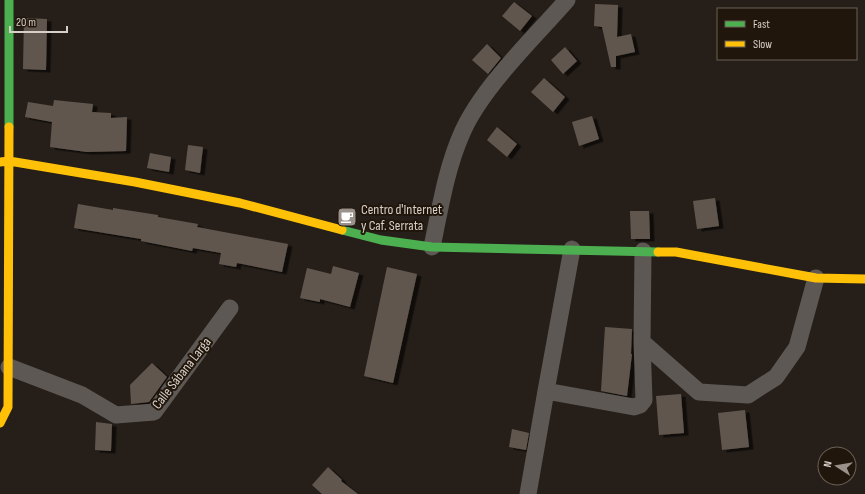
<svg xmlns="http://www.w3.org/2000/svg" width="865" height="494" viewBox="0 0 865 494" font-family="'Sofia Sans Condensed',sans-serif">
	<defs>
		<filter id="shadow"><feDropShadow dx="4.5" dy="2.5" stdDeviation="0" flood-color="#0009"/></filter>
	</defs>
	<rect width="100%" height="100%" fill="#261f19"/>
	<path fill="#61574e" filter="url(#shadow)" d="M514,2L532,16L520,31L502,16Z
		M595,4L618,5L617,37L631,34L635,52L616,56V67H611L602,27L594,26Z
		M24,18L47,19L46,70L23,69Z
		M487,44L501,58L488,74L472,60Z
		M565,47L577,61L563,74L551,60Z
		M544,78L565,97L553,112L531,92Z
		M54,100L93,104L92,112L111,113V118L127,117L126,151L87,152L50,147L52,122L25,117L28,102L53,106Z
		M592,116L599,139L579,146L572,122Z
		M497,127L517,144L507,157L487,140Z
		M188,145L203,147L200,173L185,170Z
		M150,153L171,157L169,172L147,168Z
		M715,198L719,226L697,229L693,201Z
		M78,204L113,210V208L158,215V217L198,224L197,227L288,244L282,272L237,263L236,267L219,264L221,253L193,248L192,251L141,241V239L74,228Z
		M630,211H649L650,239H631Z
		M333,266L359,273L350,307L320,299V302L300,298L307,268L331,274Z
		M387,267L417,274L393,383L364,376Z
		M605,327L632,329L631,354H632L627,396L601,391Z
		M152,363L167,377L149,402L131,404L130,385Z
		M681,394L684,433L659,435L656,396Z
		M745,410L749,447L722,450L718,413Z
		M96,422L112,424L111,451L95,450Z
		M512,429L529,433L526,450L509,447Z
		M328,467L342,480L341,481L358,494H322L312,485Z"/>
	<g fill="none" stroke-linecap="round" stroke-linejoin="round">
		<path stroke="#5d5854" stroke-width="17" d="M432,247C440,209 446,169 462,133C482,87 534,38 567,0
			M642,342L699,392L748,395L776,377L797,347L816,278
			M9,367L82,395L116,415L154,412L230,308
			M546,391L572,249
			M528,494L546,391L634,407L640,405L644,400L642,342L643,251"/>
		<path stroke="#4caf50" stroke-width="9" d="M9,0V127
			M342,230L381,240L432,247L658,252"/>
		<path stroke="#ffc107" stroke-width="9" d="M0,162L9,161L135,182L240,203L342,230
			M658,252H676L816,278L865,279
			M0,423L8,407L9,127"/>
	</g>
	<defs>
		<g id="cafe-square" transform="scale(1)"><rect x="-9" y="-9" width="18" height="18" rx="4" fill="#9a918b" stroke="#21160b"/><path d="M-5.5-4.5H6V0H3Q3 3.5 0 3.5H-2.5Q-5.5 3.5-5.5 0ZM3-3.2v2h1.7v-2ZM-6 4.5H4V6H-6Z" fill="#fff"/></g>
	</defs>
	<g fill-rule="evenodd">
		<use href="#cafe-square" x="347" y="217"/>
	</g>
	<g text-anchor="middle" stroke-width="4" stroke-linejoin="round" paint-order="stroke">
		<g font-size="14" fill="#d8cfc8" stroke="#21160b" text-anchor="start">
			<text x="361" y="214">Centro d'Internet<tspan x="361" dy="16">y Caf. Serrata</tspan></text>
		</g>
		<g font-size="14" fill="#d8cfc8" stroke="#21160b">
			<text transform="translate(181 373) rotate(-52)" y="5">Calle Sábana Larga</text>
		</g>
	</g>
	<rect x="717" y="8" width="140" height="52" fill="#21160b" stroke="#6a6057"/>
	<rect x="725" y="21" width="20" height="6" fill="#4caf50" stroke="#6a6057"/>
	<text x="753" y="28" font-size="12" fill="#d8cfc8">Fast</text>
	<rect x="725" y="41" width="20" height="6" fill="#ffc107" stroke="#6a6057"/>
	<text x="753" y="48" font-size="12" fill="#d8cfc8">Slow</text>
	<g transform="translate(837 466) rotate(282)"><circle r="19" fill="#21160b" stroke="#6a6057"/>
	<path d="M0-3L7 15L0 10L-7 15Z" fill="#9a918b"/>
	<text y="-6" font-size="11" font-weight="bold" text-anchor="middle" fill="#d8cfc8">N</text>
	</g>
	<path d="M10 26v6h57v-6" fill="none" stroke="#d8cfc8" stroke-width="2"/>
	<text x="16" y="26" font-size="12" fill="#d8cfc8" stroke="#21160b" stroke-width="3" paint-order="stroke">20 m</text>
</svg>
